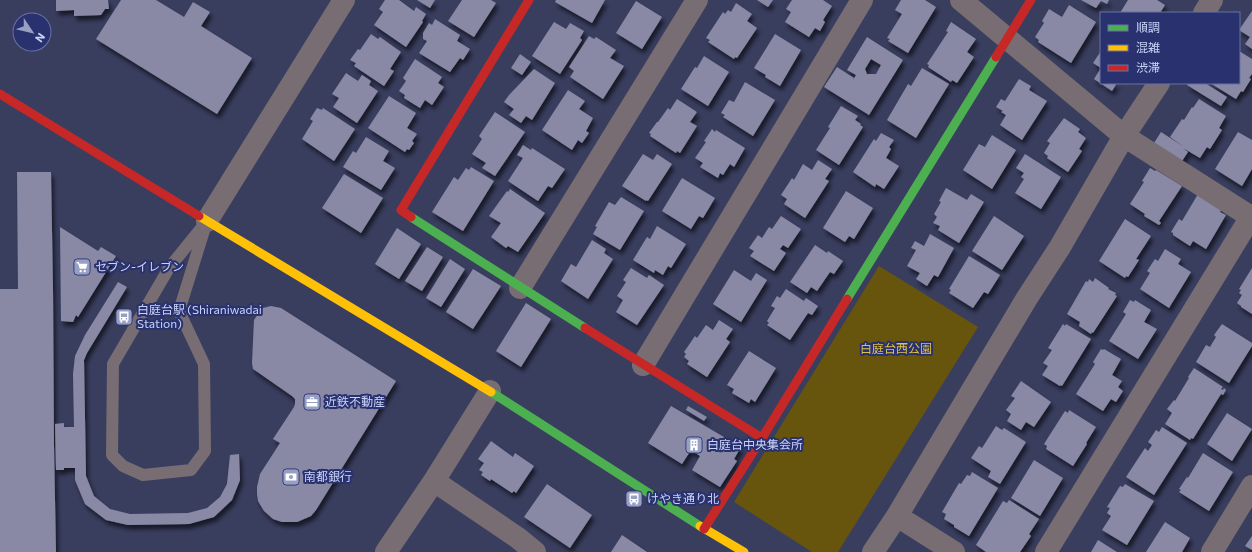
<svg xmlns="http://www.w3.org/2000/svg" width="1252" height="552" viewBox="0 0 1252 552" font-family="Commissioner,'Noto Sans JP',sans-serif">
	<defs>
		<filter id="shadow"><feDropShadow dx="2.5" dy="4.5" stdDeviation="2" flood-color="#0009"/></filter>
	</defs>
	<rect width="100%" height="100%" fill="#393e5f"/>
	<path fill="#67550d" d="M879,266L978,327L838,552H812L734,502Z"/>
	<path fill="#8989a6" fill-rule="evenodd" filter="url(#shadow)" d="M56,0H108L109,9H105L101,15L74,16V10L56,11Z
		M121,0H156L184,17L193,2L210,12L201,26L252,58L217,114L96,39Z
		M385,0H399L414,11L416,7L426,14L422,21L423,22L406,47L374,25L383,12L379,9Z
		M417,0H435L430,8Z
		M462,0H491L496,3L474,37L448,21Z
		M556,0H605L592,23L555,2Z
		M757,0H773L768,7Z
		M792,0H823L832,6L823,20L825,22L820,31L815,28L809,37L785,22L791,12L786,9Z
		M901,0H925L936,7L908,53L888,41L890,39L887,38L902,14L895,10Z
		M1081,0H1109L1107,4L1101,1L1096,8Z
		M1128,0H1157L1165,5L1160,13H1120Z
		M636,1L662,17L642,49L616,33Z
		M736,3L752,14L747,21L757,28L737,58L735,57L734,59L708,42L710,40L706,38L723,12L725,14L728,10L731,12Z
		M1069,5L1096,22L1071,63L1038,42L1039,40L1035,37L1044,23L1042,21L1049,9L1062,17Z
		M1252,11V49L1245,44L1250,37L1239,30Z
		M435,19L460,35L457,41L470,49L463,60L460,58L450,72L419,53L427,41L423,39V33L429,23L432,25Z
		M554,22L566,29L570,23L584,31L580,38L582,40L560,74L532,56Z
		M951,22L976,39L967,52L974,57L957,83L952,80L951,82L928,67L929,65L927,64L948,32L946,31Z
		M371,34L378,39L380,37L401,52L390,69L394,71L384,86L354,66L356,63L350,60L358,49L360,50Z
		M775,34L801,50L780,86L765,77L766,75L754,68Z
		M589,36L594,39L596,37L616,50L610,58L624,66L603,99L570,77L574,71L569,67Z
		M867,37L903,60L869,115L824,87L837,67L854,78L852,82L856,75L847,70ZM871,59L881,65L876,74H867L865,69Z
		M1101,51V83H1117L1112,91L1094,79L1101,68L1093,63Z
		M1239,51L1252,59V74L1249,78L1251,79L1243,92L1241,91L1236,99L1210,83H1239Z
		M520,54L531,62L522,75L511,68Z
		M704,56L729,72L708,106L681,89L695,67L697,68Z
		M415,59L442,77L438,83L444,87L432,105L425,100L420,108L404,98L405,95L399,91L406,81L403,78Z
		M922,68L949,84L916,138L887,120L908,84L911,86Z
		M534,69L555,83L532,120L526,116L521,123L509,115L514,109L504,102L509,95Z
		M346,73L358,81L362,75L371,81L369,85L378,91L357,123L333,107L339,98L332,94Z
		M1019,79L1031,86L1029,90L1047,101L1022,140L1000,125L1006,115L1001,112L1003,111L996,107L1001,99L1005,101Z
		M745,82L775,100L753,136L723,117L725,115L721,113L729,100L734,102Z
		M1188,83H1205L1227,97L1221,106L1187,85Z
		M568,90L585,101L579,109L593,118L586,131L589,133L582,143L578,140L572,150L542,130Z
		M389,96L416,113L407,128L417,134L412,141L414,143L409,150L407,149L405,152L368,128Z
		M677,99L697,112L690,122L697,126L680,153L677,151L676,153L650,136L651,134L649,133L657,122H658L668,108L670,110Z
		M1199,99L1226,116L1219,128L1222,130L1210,149L1207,147L1200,158L1183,148L1188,152L1182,161L1154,143L1161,132L1184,147L1170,137L1182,119L1184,120L1192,107L1193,108Z
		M841,106L858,116L855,120L861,124L860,125L863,127L839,165L816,150L830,128L828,127Z
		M317,108L322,110L323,108L355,129L334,161L302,139L313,121L310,119Z
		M495,112L525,132L495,176L482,168L486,163L472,154L482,139L479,136Z
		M1064,118L1080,129L1078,132L1086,138L1079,149L1082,151L1068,172L1047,158L1048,156L1044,153L1050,143L1047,141Z
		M712,129L715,132L716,130L745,148L734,167L730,164L723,175L720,173L718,178L700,167L703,163L695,158L706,142L704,141Z
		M1238,132L1252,140V169L1242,186L1215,169Z
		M881,133L894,140L889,147L891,149L886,158L899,166L884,189L876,184L875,187L853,172L874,139L876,141Z
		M992,135L1016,150L992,189L963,170L979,144L985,147Z
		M366,137L389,151L383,161L395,168L381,190L343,167L353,151L356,153Z
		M523,145L531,150L532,148L565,169L552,188L548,186L538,201L508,181L523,158L517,155Z
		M643,154L653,160L657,154L672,164L648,201L646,200V201L622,186Z
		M1025,154L1061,177L1041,209L1015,193L1024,179L1021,177L1024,173L1016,168Z
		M818,160L832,169L825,179L829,181L805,218L784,204L787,199L781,195L792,178L794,180L803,164L812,170Z
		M471,167L494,181L463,231L432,212L454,177L458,180L466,168L469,170Z
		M1150,168L1155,171L1156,170L1182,186L1159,221L1161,223L1159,225L1144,216L1145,214L1130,204L1144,182L1142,181Z
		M17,172H51L53,289L54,446L56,552H0V289H18Z
		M344,174L383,198L361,233L322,208Z
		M682,178L715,198L703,218L699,216L691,229L662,211Z
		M946,188L967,200L971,194L984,202L959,243L938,230L940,226L933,223L937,217L934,214L941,202L939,201Z
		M510,189L545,213L518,252L508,246L506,248L491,237L501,223L489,216L507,191L508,192Z
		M846,191L873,208L854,239L849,236L845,242L823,228Z
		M1198,194L1222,208L1220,212L1226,215L1206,249L1193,241L1190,246L1173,235V233L1171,232L1179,219L1182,221Z
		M621,197L644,211L620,250L593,234L597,227L595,226L609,202L615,205Z
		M781,216L801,229L788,248L783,245L780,249L786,253L774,271L750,256L754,251L749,248L758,235L762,238L769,227L772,229Z
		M994,216L1024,236L1002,270L972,251Z
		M1125,219L1151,236L1136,259L1139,260L1128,277L1126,276L1125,278L1099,261Z
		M657,226L686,244L671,268L668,266L663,275L655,270L654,273L633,260L647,237L650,239Z
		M60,227L98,251L101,247L116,256L78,317L76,315L73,322L61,321Z
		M397,228L421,244L399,279L375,264Z
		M930,234L954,248L938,277L934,275L927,286L916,279L920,273L907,266L916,250L911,248L915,241L924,246Z
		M592,240L606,249L604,253L613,259L588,299L561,281L571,264L576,267Z
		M815,245L827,253L828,251L843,261L834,274L830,272L817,291L811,287L807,293L790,282Z
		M427,247L443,257L422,291L405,281Z
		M1165,249L1181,259L1178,264L1191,272L1169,308L1140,289L1150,273L1147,271L1155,259L1158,261Z
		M969,256L1000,275L988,294L984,292L973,308L949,293L951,290L949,289Z
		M450,259L465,269L441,307L426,298Z
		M631,268L647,278L649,275L664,285L637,325L616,312L623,300L617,296L626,282L623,280Z
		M1252,268V314L1241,307V306L1237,303L1242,295L1239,293L1241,290L1239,289Z
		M473,269L501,286L473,329L446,312Z
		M734,270L751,281L756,273L767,280L741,322L713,304Z
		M1095,278L1109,288L1108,289L1116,293L1115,295L1117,296L1093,333L1092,332L1091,334L1079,326L1080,322L1067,314L1086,281L1088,282L1089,279L1093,282Z
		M118,282L127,287L87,353L84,360L86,476L94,496L110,509L130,514L188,513L207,508L220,497L227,484L230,455L239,454L240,480L232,500L214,517L189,524L128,525L106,520L85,504L75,480V468H64V470H56L55,424L64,423V427H74L73,374L75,356L85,335Z
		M786,289L804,301L806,298L818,306L812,315L808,313L790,340L767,325L769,323L767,321L775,308L771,306L777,296L780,298Z
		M1130,300L1134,302L1135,300L1151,310L1144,322L1157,329L1138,359L1109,341L1126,314L1123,312Z
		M526,303L551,319L521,367L496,351Z
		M271,306L281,308L396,381L316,510L311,516L297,522H282L273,519L264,511L258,501L257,494V487L260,474L280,443L273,439L294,407L295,404V399L292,396L256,371L253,369L252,363L254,320L256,317L263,308Z
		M719,320L733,329L726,339L730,342L707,377L687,364L689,361L684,357L686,354L684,352L695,336L697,338L706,325L713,330Z
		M1063,324L1065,326L1066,324L1091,339L1062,386L1061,385L1060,386L1042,375L1048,366L1043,363L1052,350L1048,348Z
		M1222,324L1252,343V346L1229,383L1196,362L1206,345L1210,347L1216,337L1214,335Z
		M1101,349L1103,350L1104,349L1121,359L1112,375L1122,381L1118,387L1123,391L1116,402L1111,399L1103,411L1076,394L1095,364L1093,362Z
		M749,351L776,368L755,402L751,399L749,403L732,393L734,389L727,385Z
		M1194,368L1223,387L1221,389L1223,390L1224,388L1226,390L1223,395L1221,394L1193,439L1191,438L1190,440L1165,424L1172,413L1167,409L1174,400L1175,401L1189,378L1188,377Z
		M1021,381L1051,402L1034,427L1026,422L1021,430L1007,421L1011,414L1006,410L1015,398L1011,396Z
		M671,406L741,447L734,459L737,461L720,487L692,470L700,456L691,450L682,464L648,443Z
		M688,406L707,417L704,421L686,410Z
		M1069,410L1096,427L1086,443L1087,444L1073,466L1046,449L1047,446L1044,444L1065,411L1068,413Z
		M1227,413L1252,429L1232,461L1207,444Z
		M996,426L1002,430L1004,428L1026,442L1000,484L988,477L991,471L971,458L979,446L982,448Z
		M1162,427L1187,443L1154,495L1126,477L1145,448L1148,451L1152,445L1148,442L1156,430L1159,432Z
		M491,441L513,457L515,453L534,466L516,493L514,491L512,493L491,479L490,481L481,475L483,472L479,470L484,463L478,459Z
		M1203,453L1233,472L1209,511L1179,492L1181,490L1179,489L1187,477L1188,478Z
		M1034,460L1063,478L1040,516L1011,498Z
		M972,472L998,488L969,536L954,527V525L944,519L946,514L942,512L959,483L961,484L967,475L970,476Z
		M547,484L592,515L570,548L524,517Z
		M1125,484L1154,501L1127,545L1102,530L1111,516L1107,513L1110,508L1107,507L1120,486L1123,487Z
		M1009,500L1039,519L1029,534L1031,536L1020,552H986L976,545L1003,501L1007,503Z
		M1165,522L1190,538L1182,552H1146Z
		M622,535L647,552H611Z
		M1252,536V550L1245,546Z
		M1098,540L1117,552H1091Z"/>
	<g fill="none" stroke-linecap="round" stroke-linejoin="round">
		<path stroke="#776d72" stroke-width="12" d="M207,221L179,311L204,364L205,451L191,470L143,475L123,466L112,455L113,364L169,268Z"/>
		<path stroke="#776d72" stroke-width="22" d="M961,0L1124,136L1251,217
			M1204,13L1212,0
			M207,221L344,0
			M520,288L697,0
			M643,365L862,0
			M434,481L518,538L535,552
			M897,516L954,552
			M386,552L434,481L490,391
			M873,552L897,516L1027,298L1060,247L1124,136L1159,83
			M1046,552L1252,215
			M1212,552L1252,486"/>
		<path stroke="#4caf50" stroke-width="9" d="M411,217L585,328
			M847,299L996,57
			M491,392L700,526"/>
		<path stroke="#ffc107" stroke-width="9" d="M199,216L491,392
			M700,526L744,552"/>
		<path stroke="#c62828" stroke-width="9" d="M996,57L1031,0
			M0,94L199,216
			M411,217L401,210L529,0
			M585,328L762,438
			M704,529L762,438L847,299"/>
	</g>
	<defs>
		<g id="supermarket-square" transform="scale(0.9)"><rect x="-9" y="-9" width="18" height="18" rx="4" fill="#979fc2" stroke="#29326f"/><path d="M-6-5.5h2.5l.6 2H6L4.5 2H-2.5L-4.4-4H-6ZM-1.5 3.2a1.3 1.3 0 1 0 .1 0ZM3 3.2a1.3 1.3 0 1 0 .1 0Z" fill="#fff"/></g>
		<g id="bus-square" transform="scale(0.9)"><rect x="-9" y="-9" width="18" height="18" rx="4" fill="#979fc2" stroke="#29326f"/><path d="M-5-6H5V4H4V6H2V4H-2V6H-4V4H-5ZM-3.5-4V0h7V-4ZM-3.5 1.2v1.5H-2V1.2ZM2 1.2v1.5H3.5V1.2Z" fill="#fff"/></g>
		<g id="office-square" transform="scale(0.9)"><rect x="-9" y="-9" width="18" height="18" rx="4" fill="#979fc2" stroke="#29326f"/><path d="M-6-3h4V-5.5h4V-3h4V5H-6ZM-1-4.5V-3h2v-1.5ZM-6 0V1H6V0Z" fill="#fff"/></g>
		<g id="building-square" transform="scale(0.9)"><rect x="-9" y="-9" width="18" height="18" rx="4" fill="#979fc2" stroke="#29326f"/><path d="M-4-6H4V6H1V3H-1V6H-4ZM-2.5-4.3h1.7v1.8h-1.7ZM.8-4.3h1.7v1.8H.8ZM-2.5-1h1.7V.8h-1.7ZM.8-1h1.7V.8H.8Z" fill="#fff"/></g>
		<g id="bank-square" transform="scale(0.9)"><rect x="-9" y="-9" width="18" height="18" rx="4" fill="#979fc2" stroke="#29326f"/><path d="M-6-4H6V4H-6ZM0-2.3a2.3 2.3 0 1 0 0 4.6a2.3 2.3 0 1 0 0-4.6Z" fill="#fff"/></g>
	</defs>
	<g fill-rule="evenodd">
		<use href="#supermarket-square" x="82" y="267"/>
		<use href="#bus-square" x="124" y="317"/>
		<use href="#office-square" x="312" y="402"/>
		<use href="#building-square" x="694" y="445"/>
		<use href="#bank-square" x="291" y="477"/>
		<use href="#bus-square" x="634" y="499"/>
	</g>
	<g text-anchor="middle" stroke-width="4" stroke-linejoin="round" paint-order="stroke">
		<g font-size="12" fill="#c9d3f8" stroke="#29326f" text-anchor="start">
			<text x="95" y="271">セブン-イレブン</text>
			<text x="137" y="314">白庭台駅 (Shiraniwadai<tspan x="137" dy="14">Station)</tspan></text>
			<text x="325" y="406">近鉄不動産</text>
			<text x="707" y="449">白庭台中央集会所</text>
			<text x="304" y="481">南都銀行</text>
			<text x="647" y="503">けやき通り北</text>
		</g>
		<g font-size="12" fill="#e0bf46" stroke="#29326f">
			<text x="896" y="353">白庭台西公園</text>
		</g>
	</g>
	<rect x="1100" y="12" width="140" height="72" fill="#29326f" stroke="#6972a6"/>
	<rect x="1108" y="25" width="20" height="6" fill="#4caf50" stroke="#6972a6"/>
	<text x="1136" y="32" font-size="12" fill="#c9d3f8">順調</text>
	<rect x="1108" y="45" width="20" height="6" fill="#ffc107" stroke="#6972a6"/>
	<text x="1136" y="52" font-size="12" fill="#c9d3f8">混雑</text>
	<rect x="1108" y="65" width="20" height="6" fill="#c62828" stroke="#6972a6"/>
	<text x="1136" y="72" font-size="12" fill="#c9d3f8">渋滞</text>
	<g transform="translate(32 32) rotate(125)"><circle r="19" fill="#29326f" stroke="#6972a6"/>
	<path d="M0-3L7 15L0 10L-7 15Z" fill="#979fc2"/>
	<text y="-6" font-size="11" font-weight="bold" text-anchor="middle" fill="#c9d3f8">N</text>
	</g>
</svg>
